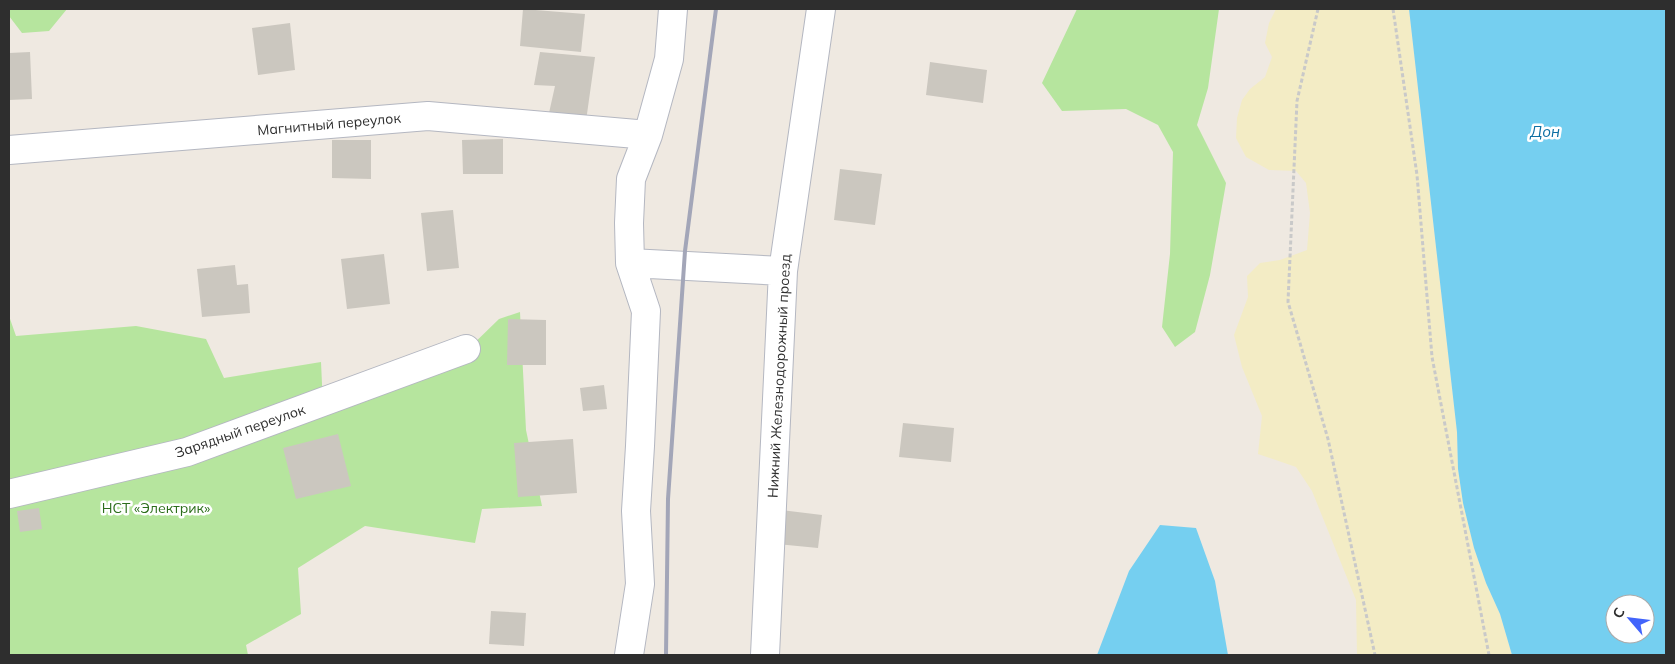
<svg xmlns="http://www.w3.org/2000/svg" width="1675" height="664" viewBox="0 0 1675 664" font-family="Mulish,sans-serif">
	<rect width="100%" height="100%" fill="#efe9e1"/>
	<path fill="#b6e59e" d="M9,9H67L49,31L22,33L9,16Z
		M1077,9H1219L1208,88L1197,125L1226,183L1210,275L1195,332L1175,347L1162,327L1170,254L1173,152L1158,125L1126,109L1062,111L1042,83Z
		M520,312L526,430L542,506L482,509L475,543L365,526L298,568L301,614L246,645L248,655H9V316L16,336L136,326L206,339L224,378L321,362L323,406L463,354L499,319Z"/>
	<path fill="#f3ecc5" d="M1276,9H1409L1457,432L1458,469L1463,503L1474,548L1486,583L1500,614L1512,655H1357L1356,600L1312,491L1296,467L1258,454L1262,416L1242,367L1234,335L1248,297L1247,276L1260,263L1280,260L1307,250L1310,213L1306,183L1296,171L1269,170L1246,157L1236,138L1237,118L1242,100L1250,89L1265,77L1272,57L1265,43L1269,23Z"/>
	<path fill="#75cff0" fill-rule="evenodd" d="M1409,9H1666V655H1512L1500,614L1486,583L1474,548L1463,503L1458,469L1457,432ZM1615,604H1645V634H1615Z
		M1160,525L1196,528L1215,581L1228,655H1097L1129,571Z"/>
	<path fill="#cbc7bf" d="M523,9L585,14L581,52L520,46Z
		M290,23L295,70L258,75L252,28Z
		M30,52L32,99L9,100V53Z
		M540,52L595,57L586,121L549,113L555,86L534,85Z
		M930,62L987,70L983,103L926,95Z
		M503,139V174H463L462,140Z
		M332,140H371V179L332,178Z
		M840,169L882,174L875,225L834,220Z
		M453,210L459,268L427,271L421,213Z
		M384,254L390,304L347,309L341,259Z
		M235,265L237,285L248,284L250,313L202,317L197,269Z
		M508,319L546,320V365H507Z
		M604,385L607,409L583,411L580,388Z
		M903,423L954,428L951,462L899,457Z
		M338,434L351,486L296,499L283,448Z
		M573,439L577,493L518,497L514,443Z
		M39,508L42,529L20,532L17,511Z
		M781,510L822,515L818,548L777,544Z
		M491,611L526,613L524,646L489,644Z"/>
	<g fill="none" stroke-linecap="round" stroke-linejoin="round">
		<g stroke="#b4b7c1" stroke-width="30">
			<path id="minor" d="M9,150L428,116L648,135
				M630,263L783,271
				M9,494L187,452L466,349
				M629,655L640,584L636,511L640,446L646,311L630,263L629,223L631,179L648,135L669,59L673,9
				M765,655L783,271L821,9"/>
		</g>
		<path stroke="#c9c9c9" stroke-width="3" stroke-dasharray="4 2.5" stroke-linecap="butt" d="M1318,9L1297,101L1288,302L1328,439L1375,655
			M1393,9L1417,175L1432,357L1489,655"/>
		<use href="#minor" stroke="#fff" stroke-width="28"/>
		<path stroke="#a3a6b8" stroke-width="4" d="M666,655L668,499L685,251L716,9"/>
	</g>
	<g text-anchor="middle" stroke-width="5" stroke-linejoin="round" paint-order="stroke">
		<g font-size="14" fill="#2e2e2e" stroke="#fff">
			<text transform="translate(329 124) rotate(-5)" y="5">Магнитный переулок</text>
			<text transform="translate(779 376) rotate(-87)" y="5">Нижний Железнодорожный проезд</text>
			<text transform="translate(240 431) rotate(-19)" y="5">Зарядный переулок</text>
		</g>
		<g font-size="14" fill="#2c6e1b" stroke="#fff">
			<text x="156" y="513">НСТ «Электрик»</text>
		</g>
		<g font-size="15" font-style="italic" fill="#0d6fa3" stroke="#fff">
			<text x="1545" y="137">Дон</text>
		</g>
	</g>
	<rect width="1675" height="664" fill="none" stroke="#2e2e2e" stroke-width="20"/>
	<g transform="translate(1630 619) rotate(298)"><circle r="24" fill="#ffffff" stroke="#ababab"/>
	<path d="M0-4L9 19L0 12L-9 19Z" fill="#4264fb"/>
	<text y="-8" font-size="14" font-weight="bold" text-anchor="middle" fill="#2e2e2e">С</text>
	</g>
</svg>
